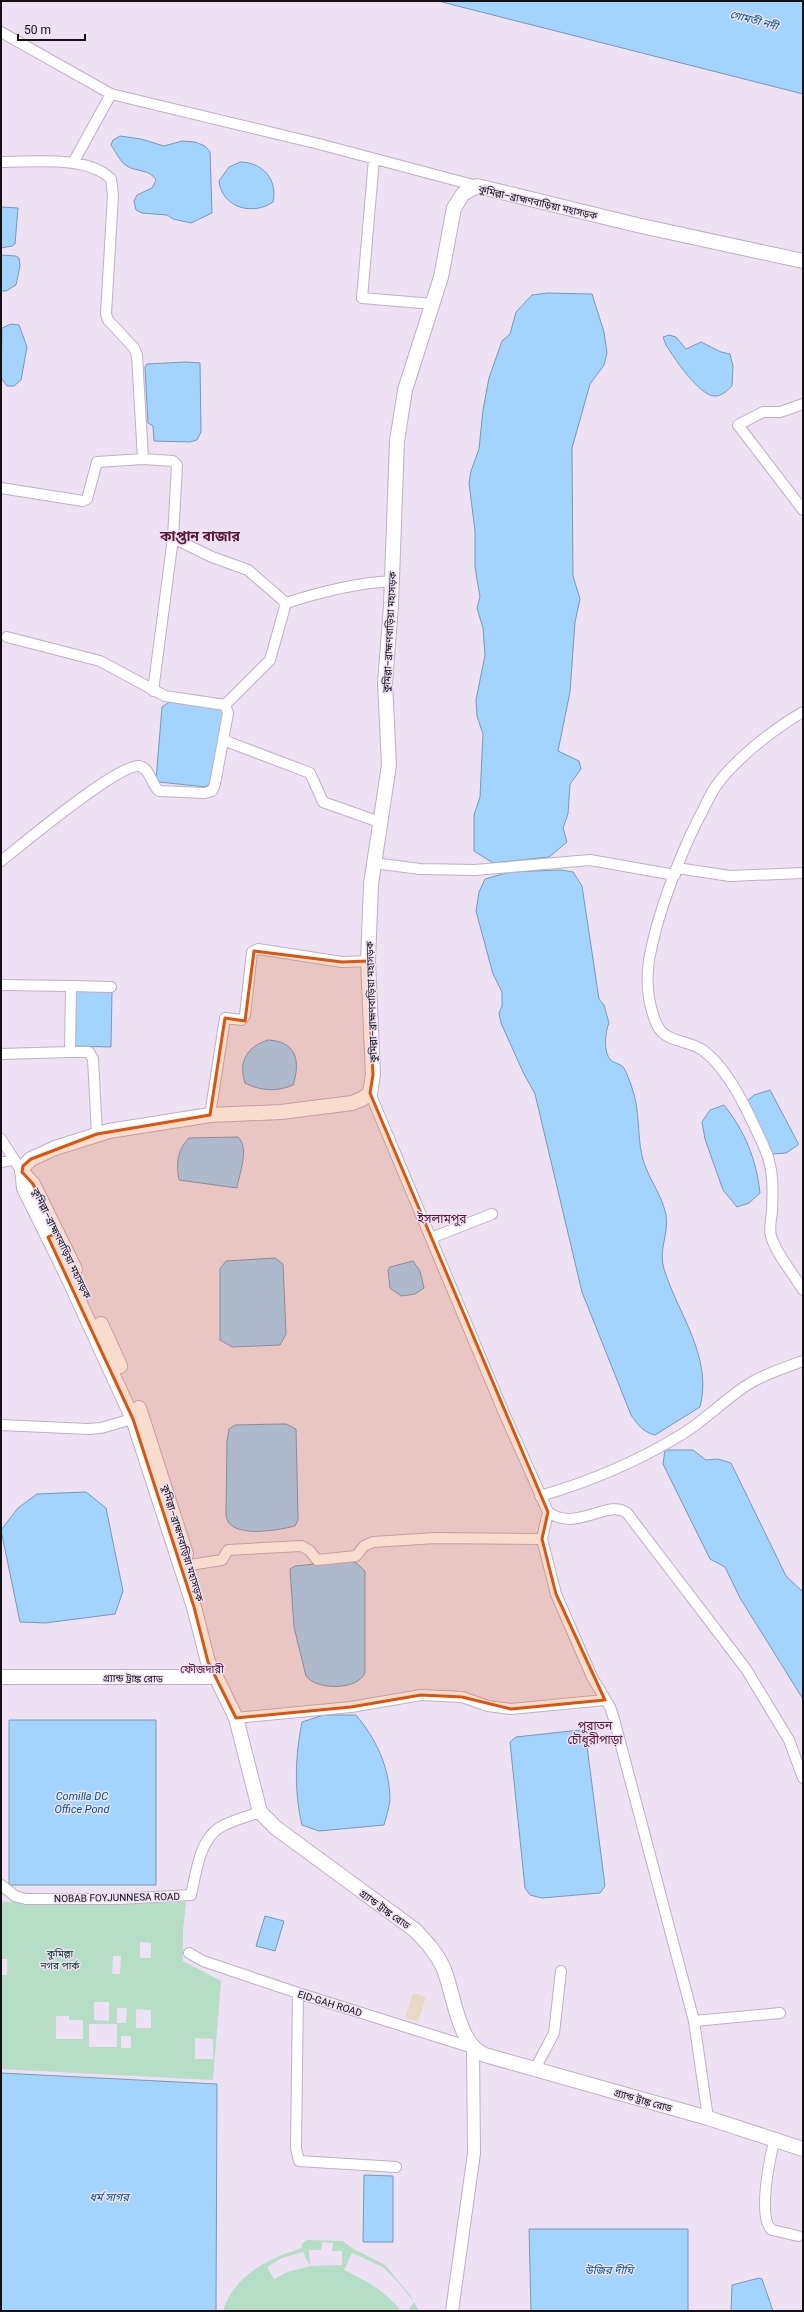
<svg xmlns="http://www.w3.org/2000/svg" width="804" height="2312" viewBox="0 0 804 2312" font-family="Roboto,'Noto Sans Bengali',sans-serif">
	<rect width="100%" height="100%" fill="#ede1f3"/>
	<path fill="#e7dac6" d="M413,1993L426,1997L418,2022L405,2018Z"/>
	<path fill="#b6ddc5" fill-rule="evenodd" d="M1,1898L3,1902L96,1904L186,1902L183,1931V1961L221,1981L213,2080L1,2069V1975H7V1959H1ZM140,1942L151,1943V1958H140ZM113,1956H121L120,1974H112ZM94,2002H109V2021L94,2020ZM117,2008H127L126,2023H117ZM136,2009L151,2010V2028H136ZM56,2016H69V2020H83V2039H56ZM89,2024H117V2047H89ZM121,2036H131V2048H121ZM195,2038L213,2039V2059H195Z
		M307,2240L343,2241L352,2248L385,2265L410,2295L419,2311H408L414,2302L398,2282L383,2267L352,2253L344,2270C368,2282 383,2289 401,2311H223C234,2275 269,2258 302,2248V2244ZM322,2242L333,2243L332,2251H342V2265L310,2266L309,2250H321ZM303,2252L310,2266L288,2272L274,2279L267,2267L282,2258Z"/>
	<path fill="#a3d4fd" stroke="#7899b8" d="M438,1H803V94Z
		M120,136L141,139L164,146L182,141L195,142L205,146L210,152L212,213L191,223L173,219L167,215L142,213L136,210L134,201L137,195L152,188L156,180C150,169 136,172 127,166C120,162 116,152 111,145L113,140Z
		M240,162C262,162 278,179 273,202C253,216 222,208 219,181L229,167Z
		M1,207L18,208L15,244L12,246L1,248Z
		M1,255L16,256L19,258L20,266L16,285L6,291H1Z
		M548,293L592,294L604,332L607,353L604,365L590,384L572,448L573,576L580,599L575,622L570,692L558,751L579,761L581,769L570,784L568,814L563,828L567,842L549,857L493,863L474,851V815L480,797L483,734L477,716L476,700L485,655L483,628L477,608L480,597L475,567V531L469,483L471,471L479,449L483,410L489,378L502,341L510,334L516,312L532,295Z
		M11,324L19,325L27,347L21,380L14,386H7L1,378L2,328Z
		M669,335L676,337L686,349L701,342L721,352L730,354L733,366L732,386C728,390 721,397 714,396C699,395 674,358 666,345L663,337Z
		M186,362L200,363L201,432L197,440L190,442L154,441L153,426L148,423L145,367L147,364Z
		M169,702L218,708L224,713L210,783L206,787L159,782L156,780L162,707Z
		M561,870L573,872L582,886L599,999L604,1005L609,1023C605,1031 603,1054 611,1060C615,1064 620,1063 624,1068C627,1074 630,1081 632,1088C640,1110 637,1133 642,1156C647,1177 662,1194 666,1215C669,1234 658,1250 664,1269C678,1314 713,1357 700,1407L655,1435C643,1432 638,1425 631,1415L582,1292L535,1094L523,1072L501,1023L499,1013L502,1006V992L493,974L476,911L479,892L485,879L510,872Z
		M75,990L112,991L111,1047L74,1046Z
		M268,1040C296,1041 301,1061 293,1085C277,1092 260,1091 245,1083C238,1061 247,1047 268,1040Z
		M770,1090L798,1143V1145L786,1153L772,1154L769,1151L746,1102L754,1095Z
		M724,1105C745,1132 756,1158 760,1193L749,1203L737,1207L723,1190L705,1139L702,1122L710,1110Z
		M238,1137C250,1148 239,1174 237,1188L179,1180C176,1164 177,1150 189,1138Z
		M275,1258L283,1264L286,1334L280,1345L232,1347L220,1340V1269L226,1261Z
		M413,1261L420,1271L424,1288L415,1294L401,1296L390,1288L388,1270L390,1267Z
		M278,1424H286L296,1429L298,1520L295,1526C279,1530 228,1540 226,1515L227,1441L229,1429L235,1425Z
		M665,1450H693L706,1460L718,1459L731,1463L786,1576L803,1592V1699L740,1598L725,1567L710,1559L663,1464Z
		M86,1492L106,1508L123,1591L115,1614L45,1623L20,1622L1,1530L18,1508L37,1494Z
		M348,1561L355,1562L365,1571V1672C360,1690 317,1691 306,1676L294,1627L290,1569L295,1566Z
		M324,1715H356C376,1739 389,1766 390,1798C390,1806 386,1817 384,1825L319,1831L302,1825C294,1791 295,1757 302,1722Z
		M9,1720H156V1885H9Z
		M580,1730L586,1738L605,1886L600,1893L542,1898L530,1895L525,1888L510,1742L516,1737Z
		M265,1916L284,1921L275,1951L256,1946Z
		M1,2073L217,2084L216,2311H1Z
		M364,2175L393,2176V2242H363Z
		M529,2229H688V2311H531Z
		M759,2278L762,2279L773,2311H731L732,2285Z"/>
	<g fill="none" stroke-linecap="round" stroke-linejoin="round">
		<g stroke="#bdb1c3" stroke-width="12">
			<path id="minor" d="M1,32L111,94L319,144L477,186
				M374,159L362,298L433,304
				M1,162C32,162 88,155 111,179L113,195L106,314L108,320L134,348L137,355L143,459L173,461L177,465L173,538L212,557L248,570L286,603C320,592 356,583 392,581
				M73,163L111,94
				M803,404L780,412H763L738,425L803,510
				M1,488L83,501L87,499L97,462L143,459
				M7,637L100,661L165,696L225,705
				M153,691L173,538
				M225,705L270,660L286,603
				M803,712C775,728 735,759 716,786C711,793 707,802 703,810C681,851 657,914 649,960C646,981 648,1005 657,1025C665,1043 690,1040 704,1051C731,1072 750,1116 764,1147C774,1168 773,1190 772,1212C771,1219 769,1229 771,1236C775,1252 794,1275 803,1290
				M223,740L310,773L323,802L382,823
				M1,861C23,844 116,765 139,766C150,767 151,785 159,791L205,793L212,791L215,784L228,713L225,705
				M374,863L420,869L475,870L590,860L675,875
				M677,868L730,876L803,873
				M1,985L71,986
				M1,1054L70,1052
				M370,1093L504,1413L548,1512C577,1533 608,1498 627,1513L746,1669L789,1740L803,1778
				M210,1115L225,1018L242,1020L245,1015L252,952L258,949L342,962L368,961
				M97,1134L93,1059L89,1052H70L71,986L111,987
				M1,1139L22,1172
				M1,1162L13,1160
				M431,1238L492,1214
				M1,1425L88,1429L101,1428L139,1417
				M540,1496C592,1481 639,1461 684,1433C708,1418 728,1396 752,1382C768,1373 786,1367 803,1361
				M548,1512L542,1539L556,1594L592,1677L610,1707L614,1719L694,2021
				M190,1565L222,1560L228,1550L301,1546L309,1550L317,1560L356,1556L364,1546L373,1542L436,1538L542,1539
				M236,1718L351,1707L421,1695L462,1697L488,1706L511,1709L605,1700
				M1,1885L15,1896L26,1899H118L191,1895C196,1874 199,1841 219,1828C231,1820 247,1817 260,1812
				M189,1953L203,1961L298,1993L473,2048
				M298,1993L296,2148L299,2161L396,2167
				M535,2069L554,2033L561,1971
				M708,2118L694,2021L780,2013
				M775,2139C770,2156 757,2218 772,2230L798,2236"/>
		</g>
		<g stroke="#bdb1c3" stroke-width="14">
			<path id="major" d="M452,2311L474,2153L473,2048"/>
		</g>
		<g stroke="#bdb1c3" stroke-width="16">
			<path id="highway" d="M22,1172L33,1184L75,1269
				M101,1324L120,1366
				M139,1408L186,1554
				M1,1677H216L236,1718L260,1812L276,1828L415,1930C426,1942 436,1952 443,1967C454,1992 457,2044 485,2055L708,2118L803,2149
				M216,1677L208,1662L194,1607L133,1419L66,1273L24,1188L22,1168L31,1159L55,1148L109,1131L210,1115L281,1112L352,1103L362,1099L370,1093L373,1075L368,961L371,884L389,765L385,683L391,606L397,441L405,390L441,277L454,208L463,194L477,186L637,225L803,261"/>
		</g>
		<use href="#minor" stroke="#fff" stroke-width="10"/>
		<use href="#major" stroke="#fff" stroke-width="12"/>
		<use href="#highway" stroke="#fff" stroke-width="14"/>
	</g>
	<path fill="#dd550c" fill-opacity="0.2" stroke="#dd550c" stroke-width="3" stroke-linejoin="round" d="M254,951L342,962L368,961L373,1075L370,1093L548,1512L542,1539L556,1594L605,1700L511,1709L462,1697L421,1695L351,1707L236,1718L208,1662L194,1607L133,1419L48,1237L57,1233L33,1184L22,1172L23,1166L31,1159L97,1134L210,1115L225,1018L245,1021Z"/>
	<g text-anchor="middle" stroke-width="3" stroke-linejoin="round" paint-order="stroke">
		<g font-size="10" fill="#141016" stroke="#ede1f3">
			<text transform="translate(538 202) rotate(13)" y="4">কুমিল্লা–ব্রাহ্মণবাড়িয়া মহাসড়ক</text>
			<text transform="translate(389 632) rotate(-87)" y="4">কুমিল্লা–ব্রাহ্মণবাড়িয়া মহাসড়ক</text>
			<text transform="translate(371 1002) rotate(-92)" y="4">কুমিল্লা–ব্রাহ্মণবাড়িয়া মহাসড়ক</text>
			<text transform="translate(62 1243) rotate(64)" y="4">কুমিল্লা–ব্রাহ্মণবাড়িয়া মহাসড়ক</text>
			<text transform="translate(183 1543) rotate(73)" y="4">কুমিল্লা–ব্রাহ্মণবাড়িয়া মহাসড়ক</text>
			<text transform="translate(133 1678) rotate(1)" y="4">গ্র্যান্ড ট্রাঙ্ক রোড</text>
			<text transform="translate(117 1897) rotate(-1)" y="4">NOBAB FOYJUNNESA ROAD</text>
			<text transform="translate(385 1909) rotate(36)" y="4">গ্র্যান্ড ট্রাঙ্ক রোড</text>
			<text transform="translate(330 2003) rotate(17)" y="4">EID-GAH ROAD</text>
			<text transform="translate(643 2100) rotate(16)" y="4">গ্র্যান্ড ট্রাঙ্ক রোড</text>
		</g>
		<g font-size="10" fill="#06351f" stroke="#ede1f3">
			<text x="60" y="1957">কুমিল্লা<tspan x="60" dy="12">নগর পার্ক</tspan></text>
		</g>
		<g font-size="11" font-style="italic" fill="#015687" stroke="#ede1f3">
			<text transform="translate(754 20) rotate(15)" y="4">গোমতী নদী</text>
			<text x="82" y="1800">Comilla DC<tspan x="82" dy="13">Office Pond</tspan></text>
			<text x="109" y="2201">ধর্ম সাগর</text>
			<text x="609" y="2274">উজির দীঘি</text>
		</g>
		<g font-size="11" fill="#561637" stroke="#ede1f3">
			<text x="202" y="1673">ফৌজদারী</text>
		</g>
		<g font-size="12" fill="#561637" stroke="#ede1f3">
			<text x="442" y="1223">ইসলামপুর</text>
			<text x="595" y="1730">পুরাতন<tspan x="595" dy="14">চৌধুরীপাড়া</tspan></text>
		</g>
		<g font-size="14" font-weight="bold" fill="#561637" stroke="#ede1f3">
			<text x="200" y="541">কাপ্তান বাজার</text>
		</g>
	</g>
	<rect width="804" height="2312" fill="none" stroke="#141016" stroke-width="4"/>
	<path d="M18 34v6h67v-6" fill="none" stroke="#141016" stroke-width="2"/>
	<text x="24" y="34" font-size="12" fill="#141016" stroke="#ede1f3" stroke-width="3" paint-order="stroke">50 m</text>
</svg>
